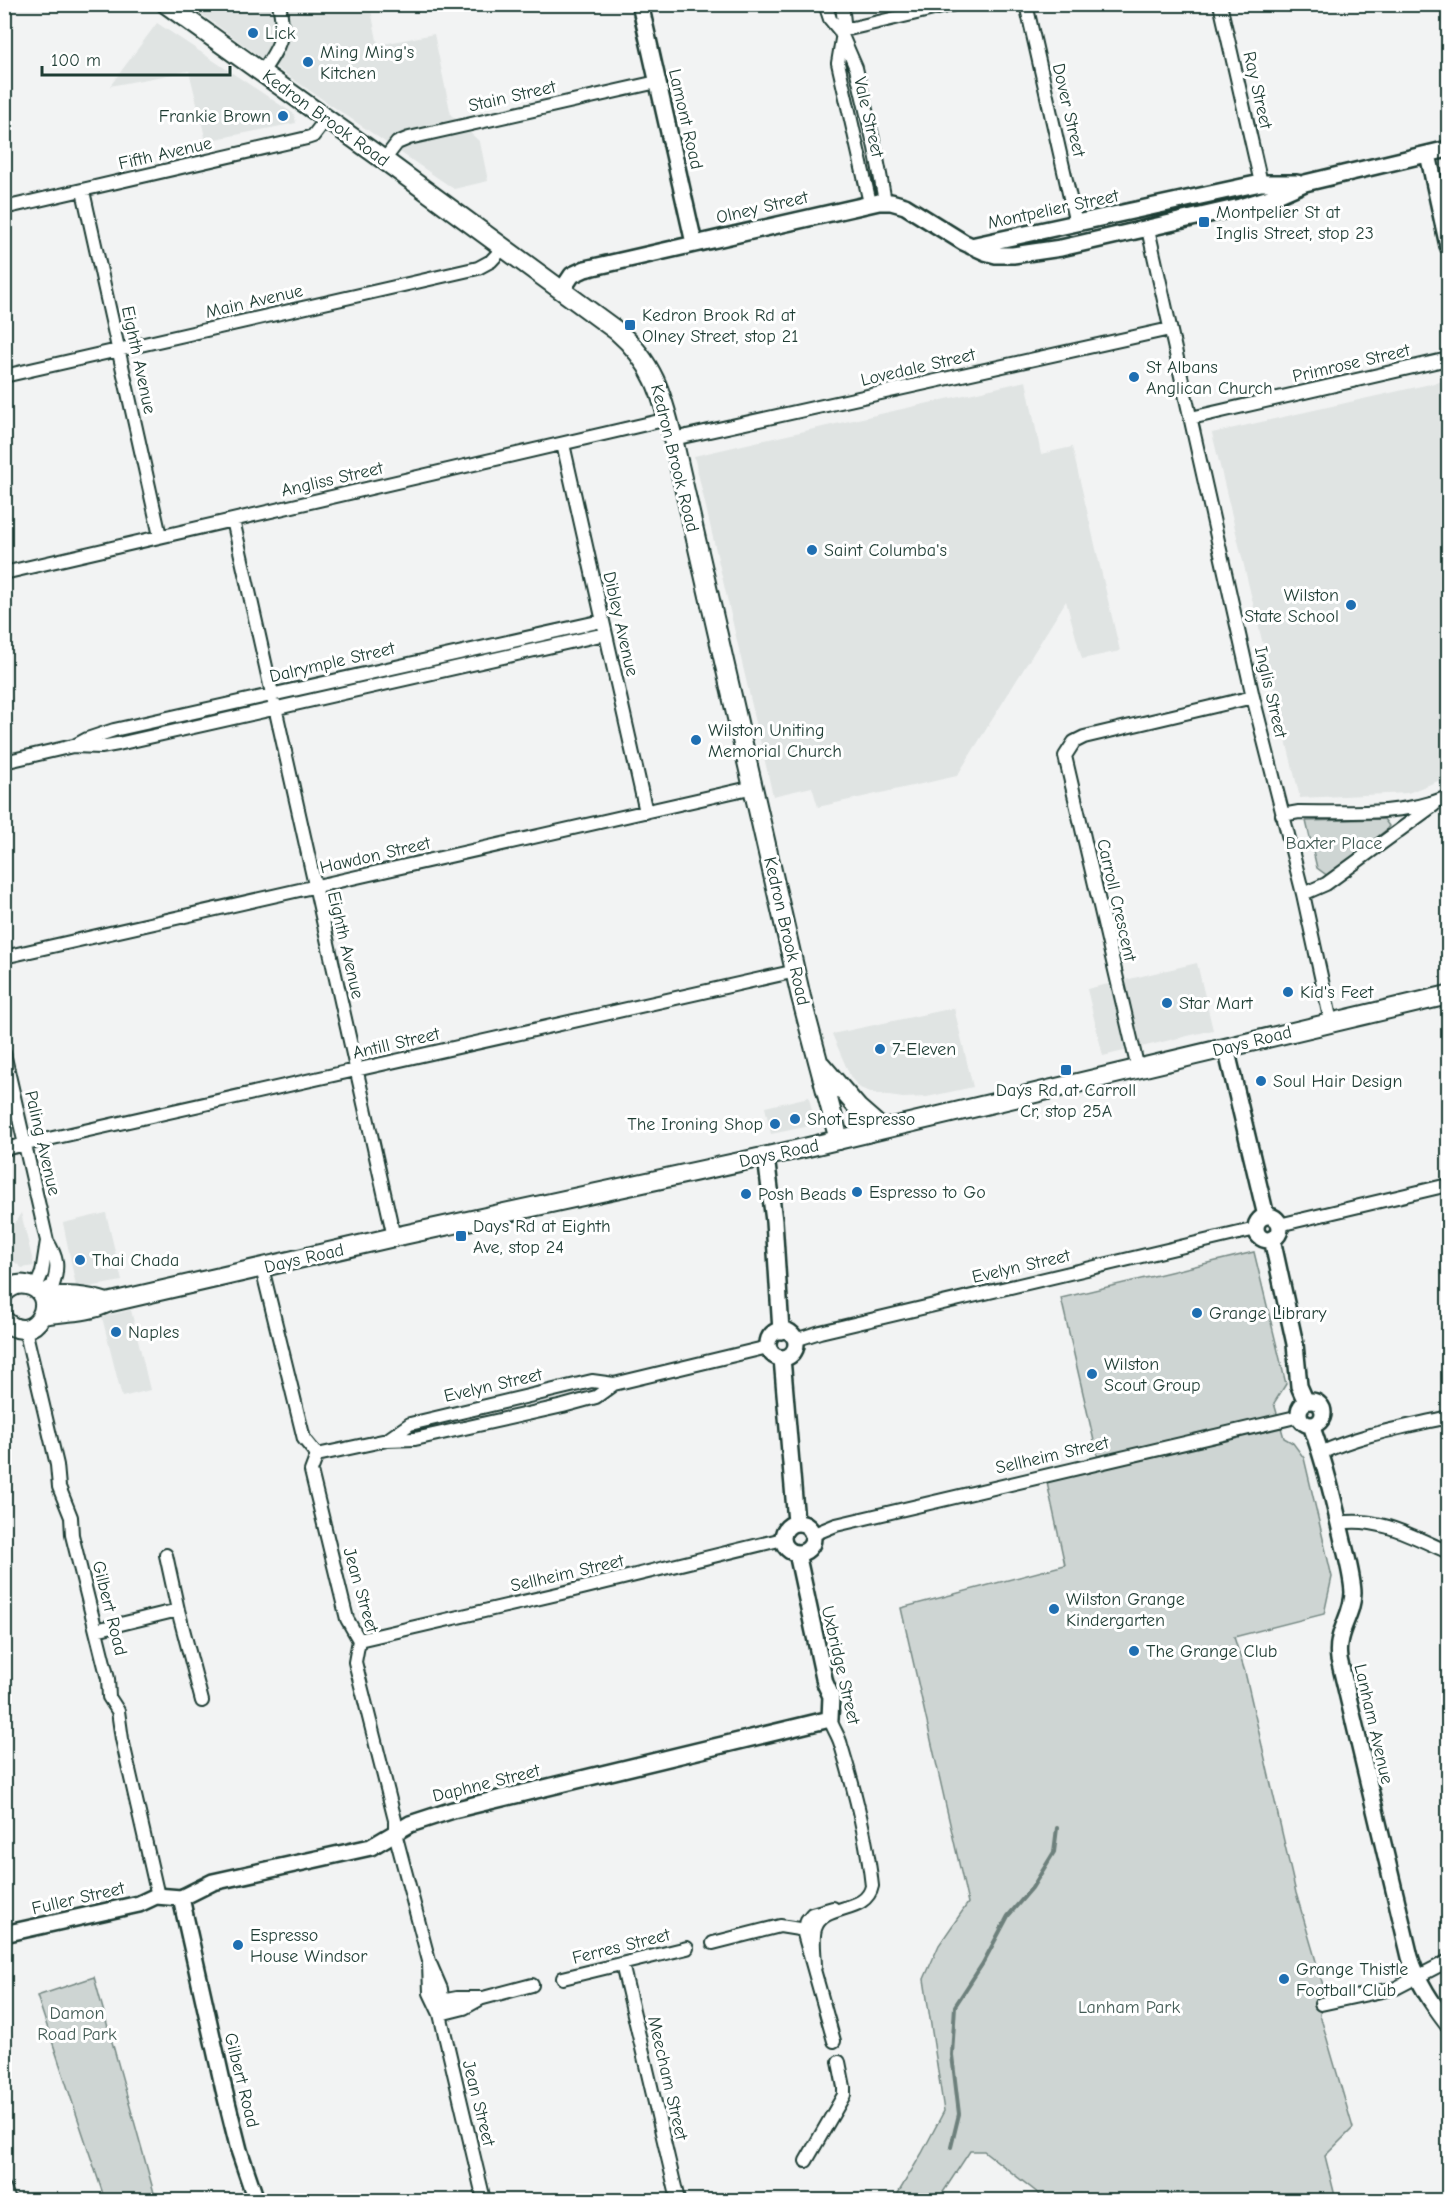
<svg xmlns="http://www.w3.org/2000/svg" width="1453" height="2205" viewBox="0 0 1453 2205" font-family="'Comic Neue',sans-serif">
	<rect width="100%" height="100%" fill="#f2f3f3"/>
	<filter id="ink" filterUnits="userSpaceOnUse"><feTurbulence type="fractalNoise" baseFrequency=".0167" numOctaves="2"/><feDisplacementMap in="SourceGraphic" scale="12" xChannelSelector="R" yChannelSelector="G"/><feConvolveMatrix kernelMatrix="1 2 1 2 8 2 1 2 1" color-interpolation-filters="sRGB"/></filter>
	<g filter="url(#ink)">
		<path fill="#e0e4e3" d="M189,5H370L378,45L434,34L451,115L480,142L488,181L454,189L259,56Z
			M157,23L294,114L296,123L206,141L189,71L110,86Z
			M1448,380V777L1408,793L1300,798L1212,433Z
			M1026,381L1041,454L1072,447L1120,651L1082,659L1066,601L957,776L818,807L812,787L773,796L694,456Z
			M1197,963L1213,1030L1103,1056L1087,989Z
			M954,1008L973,1087L927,1097L903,1098L875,1094L860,1088L851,1078L832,1034Z
			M809,1097L815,1125L771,1134L765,1107Z
			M21,1213L34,1266L22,1268L4,1254L5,1238Z
			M106,1213L122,1281L83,1288L76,1286L63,1223Z
			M131,1310L150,1390L122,1397L102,1317Z"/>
		<path fill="#ced5d3" stroke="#768984" stroke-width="1.5" d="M1384,819L1389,826L1386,830L1328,876L1317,868L1306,821Z
			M1254,1252L1286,1384L1274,1403L1284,1438L1293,1443L1304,1458L1332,1577L1324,1614L1234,1637L1245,1672L1296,1893L1323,1985L1320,2015L1353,2128L1325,2156L1336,2200H1043L1039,2194L984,2151H970L938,2200H894L922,2153L944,2111L924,1979L939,1945L968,1903L901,1608L1065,1565L1046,1478L1100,1467L1061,1298Z
			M94,1977L156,2200H105L37,1996Z"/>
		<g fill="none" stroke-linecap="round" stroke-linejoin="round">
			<path stroke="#6d807b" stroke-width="4" d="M951,2147L959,2114L952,2055L955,2006L983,1963L1008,1916L1032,1888L1054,1852L1057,1828"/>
			<g stroke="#1f3d34" stroke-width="16">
				<path id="minor" d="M825,4L830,19L840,31L856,68L875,148L885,201
					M1026,4L1076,224
					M1220,4L1261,183
					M840,31L955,4
					M840,31L844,22L842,4
					M842,39L838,63L870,203
					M262,72C280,46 286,36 279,4
					M384,160L397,143L409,138L657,82
					M83,191L160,536
					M4,208L307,138L313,136L326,119
					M1148,229L1253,697L1303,894L1331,1022
					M4,376L478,268L491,261L504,247
					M1191,418L1448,359
					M673,439L1170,329
					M563,444L646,812
					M233,520L394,1237
					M4,573L668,419
					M74,746L87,739L114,730L602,621
					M4,762L73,746L101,747L118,744L605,634
					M1282,815L1299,812C1348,812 1402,816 1448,797
					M1303,894L1326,884L1434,805
					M4,957L754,787
					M4,1053L47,1241C57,1257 59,1266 53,1285L40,1294
					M1138,1069L1065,756L1074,742L1084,737L1253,697
					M4,1149L796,971
					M1279,1225L1448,1185
					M262,1268L304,1439L317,1455L311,1471L347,1619L359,1640L355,1662L395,1820V1833L429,1961L441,1989L442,2000L440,2014
					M35,1289L42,1273L47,1241
					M25,1329L57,1465L59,1487L71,1517L72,1535L108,1679L109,1697L118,1711L122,1739L158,1896
					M795,1340L820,1332L1256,1229
					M387,1440L410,1424L592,1381L614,1384L768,1347
					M1321,1453C1361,1434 1406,1427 1448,1417
					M317,1455L387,1440L415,1439L563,1406L596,1397L614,1384
					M1339,1523C1378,1516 1414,1537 1448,1552
					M814,1534L836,1525L1300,1416
					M166,1555L178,1610L202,1701
					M96,1630L178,1610
					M359,1640L566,1592L783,1539
					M833,1908L812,1914L807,1920L804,1934L834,2041
					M713,1943L780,1926L805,1930L809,1934
					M429,1963L430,1993L440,2014L484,2200
					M622,1964L678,2200
					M815,1967C815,1955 812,1940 815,1929C823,1902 866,1915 872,1886C867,1839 855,1791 841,1745C839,1736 833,1729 830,1719
					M563,1978L687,1948
					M436,2002L457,1998H483L532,1985
					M1321,2004L1396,1988L1448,1961
					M440,2014L464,2008L482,1998
					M806,2161L844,2095V2087L839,2062
					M4,2188L9,2200"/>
			</g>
			<g stroke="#1f3d34" stroke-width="20">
				<path id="tertiary" d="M640,4L694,243
					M1428,154L1448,246
					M971,246L1242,187L1261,183H1297
					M562,290L572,275L585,269L879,202H891L905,206L963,242L985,252L996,255H1013L1061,248L1240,207L1273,197L1305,183L1448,149
					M1226,1048L1266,1216
					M766,1157L774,1221L781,1331
					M1256 1228a12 12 0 1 1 24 0a12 12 0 1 1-24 0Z
					M1272,1239L1295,1344L1299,1386L1306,1402
					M768 1344a14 14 0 1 1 28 0a14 14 0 1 1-28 0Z
					M782,1358L796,1522
					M1299 1413a12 12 0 1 1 24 0a12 12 0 1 1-24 0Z
					M1311,1425C1325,1463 1334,1502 1343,1541C1347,1558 1352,1575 1353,1592C1353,1617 1335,1631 1339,1659L1410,1957C1418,1983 1432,2003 1448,2024
					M783 1538a15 15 0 1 1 30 0a15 15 0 1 1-30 0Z
					M181,1898L224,2090L239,2150L256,2200
					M4,1934L139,1904L156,1896L181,1898L213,1882L371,1847L410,1824L453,1810L830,1719L831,1696L825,1683L797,1553"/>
			</g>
			<g stroke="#1f3d34" stroke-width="22">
				<path id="secondary" d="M166,4L384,160L617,331C653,362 662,394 673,439L801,997L839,1140
					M821,1065L858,1108L882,1129
					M4,1293C10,1287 17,1283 26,1285C64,1292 35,1351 4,1320
					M43,1298C63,1294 87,1296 107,1303
					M43,1315C66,1311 86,1313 107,1303L394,1237L804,1148L1448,995"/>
			</g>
			<use href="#minor" stroke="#fff" stroke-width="12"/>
			<use href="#tertiary" stroke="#fff" stroke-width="15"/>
			<use href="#secondary" stroke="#fff" stroke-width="18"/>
		</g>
	</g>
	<g fill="#1f6fb2" stroke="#fff" stroke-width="2">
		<circle cx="253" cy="33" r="6"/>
		<circle cx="308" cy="62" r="6"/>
		<circle cx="283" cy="116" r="6"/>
		<rect x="1198" y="216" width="12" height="12" rx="3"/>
		<rect x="624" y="319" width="12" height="12" rx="3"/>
		<circle cx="1134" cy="377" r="6"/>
		<circle cx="812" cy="550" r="6"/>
		<circle cx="1351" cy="605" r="6"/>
		<circle cx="696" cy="740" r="6"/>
		<circle cx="1288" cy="992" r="6"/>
		<circle cx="1167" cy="1003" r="6"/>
		<circle cx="880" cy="1049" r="6"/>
		<rect x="1060" y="1064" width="12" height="12" rx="3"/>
		<circle cx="1261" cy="1081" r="6"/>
		<circle cx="795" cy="1119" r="6"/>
		<circle cx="775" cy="1124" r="6"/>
		<circle cx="857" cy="1192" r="6"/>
		<circle cx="746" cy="1194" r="6"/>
		<rect x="455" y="1230" width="12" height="12" rx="3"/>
		<circle cx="80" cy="1260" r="6"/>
		<circle cx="1197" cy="1313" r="6"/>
		<circle cx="116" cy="1332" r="6"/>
		<circle cx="1092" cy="1374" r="6"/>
		<circle cx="1054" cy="1609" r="6"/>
		<circle cx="1134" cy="1651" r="6"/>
		<circle cx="238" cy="1945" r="6"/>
		<circle cx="1284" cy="1979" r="6"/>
	</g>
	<g text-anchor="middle" stroke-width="6" stroke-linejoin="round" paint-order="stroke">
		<g font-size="18" fill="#1f3d34" stroke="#fff" text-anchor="start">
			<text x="265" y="39">Lick</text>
			<text x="320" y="58">Ming Ming's<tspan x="320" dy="21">Kitchen</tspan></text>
			<text x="271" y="122" text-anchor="end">Frankie Brown</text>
			<text x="1216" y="218">Montpelier St at<tspan x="1216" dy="21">Inglis Street, stop 23</tspan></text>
			<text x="642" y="321">Kedron Brook Rd at<tspan x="642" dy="21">Olney Street, stop 21</tspan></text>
			<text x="1146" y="373">St Albans<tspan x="1146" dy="21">Anglican Church</tspan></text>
			<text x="824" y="556">Saint Columba's</text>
			<text x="1339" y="601" text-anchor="end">Wilston<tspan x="1339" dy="21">State School</tspan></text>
			<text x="708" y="736">Wilston Uniting<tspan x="708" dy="21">Memorial Church</tspan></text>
			<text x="1300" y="998">Kid's Feet</text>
			<text x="1179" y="1009">Star Mart</text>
			<text x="892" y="1055">7-Eleven</text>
			<text x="1273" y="1087">Soul Hair Design</text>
			<text x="1066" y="1096" text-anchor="middle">Days Rd at Carroll<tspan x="1066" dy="21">Cr, stop 25A</tspan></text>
			<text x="807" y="1125">Shot Espresso</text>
			<text x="763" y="1130" text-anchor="end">The Ironing Shop</text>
			<text x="869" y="1198">Espresso to Go</text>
			<text x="758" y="1200">Posh Beads</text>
			<text x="473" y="1232">Days Rd at Eighth<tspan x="473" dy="21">Ave, stop 24</tspan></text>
			<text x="92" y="1266">Thai Chada</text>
			<text x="1209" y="1319">Grange Library</text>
			<text x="128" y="1338">Naples</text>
			<text x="1104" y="1370">Wilston<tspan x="1104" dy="21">Scout Group</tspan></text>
			<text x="1066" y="1605">Wilston Grange<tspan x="1066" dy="21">Kindergarten</tspan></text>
			<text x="1146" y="1657">The Grange Club</text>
			<text x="250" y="1941">Espresso<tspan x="250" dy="21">House Windsor</tspan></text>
			<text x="1296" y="1975">Grange Thistle<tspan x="1296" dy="21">Football Club</tspan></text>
		</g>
		<g font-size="18" fill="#1f3d34" stroke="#fff">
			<text transform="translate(1258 90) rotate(77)" y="6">Ray Street</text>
			<text transform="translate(512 96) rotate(-13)" y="6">Stain Street</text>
			<text transform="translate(1069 110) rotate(77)" y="6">Dover Street</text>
			<text transform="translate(869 117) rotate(77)" y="6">Vale Street</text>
			<text transform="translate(326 118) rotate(36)" y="6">Kedron Brook Road</text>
			<text transform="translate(686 119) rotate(77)" y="6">Lamont Road</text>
			<text transform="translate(165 153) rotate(-13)" y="6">Fifth Avenue</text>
			<text transform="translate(762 207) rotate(-13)" y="6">Olney Street</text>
			<text transform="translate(1053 209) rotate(-12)" y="6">Montpelier Street</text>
			<text transform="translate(254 301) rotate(-13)" y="6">Main Avenue</text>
			<text transform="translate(139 360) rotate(78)" y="6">Eighth Avenue</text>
			<text transform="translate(1351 363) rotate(-13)" y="6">Primrose Street</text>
			<text transform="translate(918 367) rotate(-13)" y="6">Lovedale Street</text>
			<text transform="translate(675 458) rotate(76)" y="6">Kedron Brook Road</text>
			<text transform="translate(332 479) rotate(-13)" y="6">Angliss Street</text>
			<text transform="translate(621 624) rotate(77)" y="6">Dibley Avenue</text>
			<text transform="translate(332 662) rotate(-13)" y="6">Dalrymple Street</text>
			<text transform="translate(1271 692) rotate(77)" y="6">Inglis Street</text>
			<text transform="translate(375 855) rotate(-13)" y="6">Hawdon Street</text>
			<text transform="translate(1117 900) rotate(77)" y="6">Carroll Crescent</text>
			<text transform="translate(787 931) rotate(77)" y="6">Kedron Brook Road</text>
			<text transform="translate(346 945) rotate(77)" y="6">Eighth Avenue</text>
			<text transform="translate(1252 1041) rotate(-14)" y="6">Days Road</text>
			<text transform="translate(396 1043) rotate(-13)" y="6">Antill Street</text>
			<text transform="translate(43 1143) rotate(77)" y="6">Paling Avenue</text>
			<text transform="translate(779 1153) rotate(-12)" y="6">Days Road</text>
			<text transform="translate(304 1258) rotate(-13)" y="6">Days Road</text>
			<text transform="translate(1021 1266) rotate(-13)" y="6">Evelyn Street</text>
			<text transform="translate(493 1385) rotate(-13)" y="6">Evelyn Street</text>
			<text transform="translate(1052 1455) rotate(-13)" y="6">Sellheim Street</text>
			<text transform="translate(567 1573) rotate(-13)" y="6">Sellheim Street</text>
			<text transform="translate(361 1590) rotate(74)" y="6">Jean Street</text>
			<text transform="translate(110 1608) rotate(76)" y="6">Gilbert Road</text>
			<text transform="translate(841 1665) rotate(77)" y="6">Uxbridge Street</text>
			<text transform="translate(1374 1724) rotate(77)" y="6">Lanham Avenue</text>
			<text transform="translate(486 1783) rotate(-14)" y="6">Daphne Street</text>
			<text transform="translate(78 1898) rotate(-13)" y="6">Fuller Street</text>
			<text transform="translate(621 1946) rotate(-14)" y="6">Ferres Street</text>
			<text transform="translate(668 2078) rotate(77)" y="6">Meecham Street</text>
			<text transform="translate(242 2080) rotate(76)" y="6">Gilbert Road</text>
			<text transform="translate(479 2103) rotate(76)" y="6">Jean Street</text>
		</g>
		<g font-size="18" fill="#425b54" stroke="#fff">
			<text x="1334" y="849">Baxter Place</text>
			<text x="1129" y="2013">Lanham Park</text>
			<text x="77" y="2019">Damon<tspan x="77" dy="21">Road Park</tspan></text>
		</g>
	</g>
	<rect width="1453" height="2205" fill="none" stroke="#fff" stroke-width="24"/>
	<rect x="12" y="12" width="1429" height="2181" fill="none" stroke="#1f3d34" stroke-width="2" filter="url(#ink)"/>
	<path d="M42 66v9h188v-9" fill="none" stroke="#1f3d34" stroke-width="3"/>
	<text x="51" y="66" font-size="18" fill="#1f3d34" stroke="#ffffff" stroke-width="4.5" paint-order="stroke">100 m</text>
</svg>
